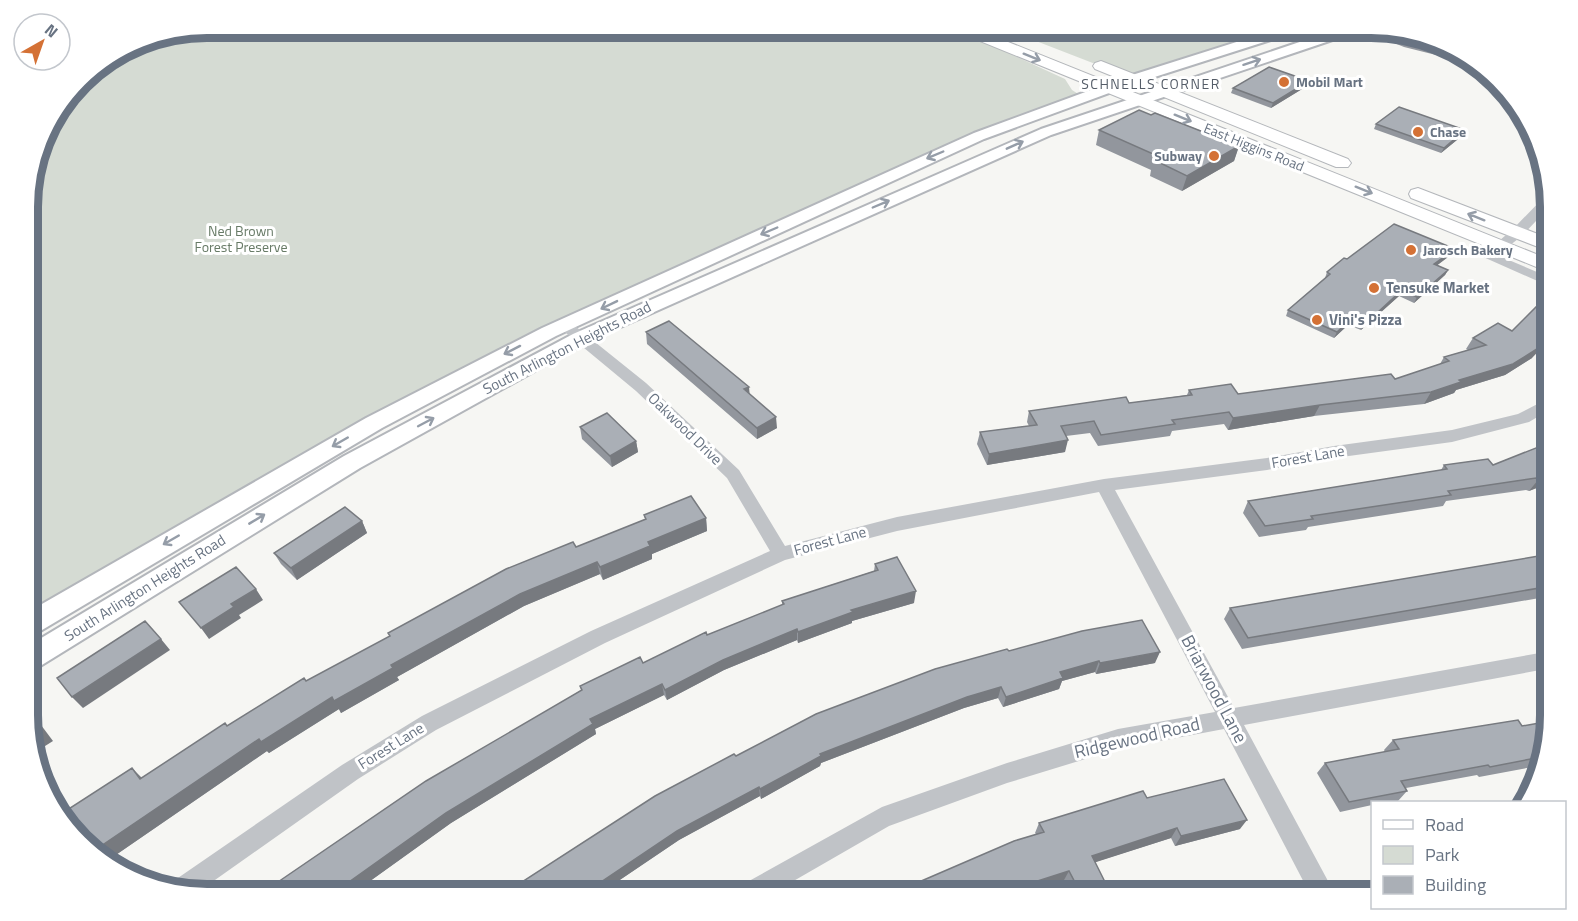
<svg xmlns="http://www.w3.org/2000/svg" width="1578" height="921" viewBox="0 0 1578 921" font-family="'Titillium Web',sans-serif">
	<rect width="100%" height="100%" fill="#f6f6f3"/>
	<path fill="#d5dbd3" d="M207,27H952L1065,79L1072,90L1083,97L1055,106L521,345L29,625L28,184L46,127L88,72L138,41Z
		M1000,27H1291L1134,79Z"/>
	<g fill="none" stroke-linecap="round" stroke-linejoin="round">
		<g stroke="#b3b6bb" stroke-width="4">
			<path id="secondary" d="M1284,27H1304L1302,30L1139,82L984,139L556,336L382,428L37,633L28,636V612L366,418L542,328L974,133L1129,76Z
				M1344,27H1364L1362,30L1051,135L587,342L360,468L37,668L28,671V646L344,456L573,334L1041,129Z"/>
		</g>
		<g stroke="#b4b7bb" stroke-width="2">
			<path id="primary" d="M951,27H971L1551,260V273L953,30Z
				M1101,61L1348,159L1351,163L1348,167H1336L1095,69L1093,66L1095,63Z
				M1418,188L1551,239V252L1411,198L1409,194L1411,190Z"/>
		</g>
		<path fill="#c0c3c7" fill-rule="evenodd" d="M1547,194H1550L1551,205L1522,236L1497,255L1551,278V287L1481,256L1512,230Z
			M565,321L570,322L646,383L739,470L785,546L897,517L1104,479L1267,458L1334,446L1452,430L1518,414L1551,397V409L1529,422L1452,442L1334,458L1267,470L1115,490L1234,708L1551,651V668L1244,725L1335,894H1310L1224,729L1118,749L1007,783L889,826L771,894H736L740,886L882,807L1007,763L1118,729L1215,712L1099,492L897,531L785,560L605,643L436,730L358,779L198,892L173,885L175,880L342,765L422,716L591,631L770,551L727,478L636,391L560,328L558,325Z"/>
		<use href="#secondary" fill="#fff" fill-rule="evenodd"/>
		<use href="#primary" fill="#fff" fill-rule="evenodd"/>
	</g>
	<path fill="#92969d" d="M1380,29L1461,51L1469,58L1440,51L1436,55L1404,47L1377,36Z
		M1309,81L1307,86L1271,108L1231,93L1233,88Z
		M1376,124L1463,135L1441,153L1374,129Z
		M1099,130L1239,146L1234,161L1182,191L1150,176L1151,170L1096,145Z
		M1455,249L1452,254L1437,265L1448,270L1445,275L1414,303L1399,296L1361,330L1348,325L1334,338L1286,316L1288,310L1325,278L1327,272L1347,259Z
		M646,332L750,394L777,428L757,439L647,344Z
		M1473,338L1532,358L1505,375L1456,390L1454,393L1424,404L1314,416L1228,430L1224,424L1172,431L1170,436L1098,446L1090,433L1066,436L1065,452L987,465L977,444L980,432L1029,426L1027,422L1029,411L1129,403L1187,395L1189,390L1238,394L1395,379L1440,364L1444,357L1468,350L1466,349Z
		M580,427L636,441L638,452L612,467L582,439Z
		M1551,442V489L1544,485L1529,491L1526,490L1446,501L1443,506L1308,527L1306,530L1259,537L1243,513L1248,501L1441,470L1444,465H1493Z
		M644,515L706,518L707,531L652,554V559L603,580L600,574L524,606L397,677L399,680L341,713L339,709L269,753L267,751L107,861L70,826L142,778L227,726L306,681L576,547L645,520Z
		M362,521L367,533L297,580L281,564L274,553Z
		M1551,554V596L1242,649L1224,619L1230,608Z
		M875,564L914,603L852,621V623L798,643L797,640L724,670L667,700L664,695L595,729L596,734L451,823L352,894H263L581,690L580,686L643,663L707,635L782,605V601L874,571Z
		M1009,651L1155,663L1096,674L1095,672L1062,681L1059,689L1003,707L998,698L964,708L821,763L820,766L761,799L760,796L679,840L599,894H504L736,756Z
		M1522,726H1551L1538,766L1479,777L1477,775L1406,788L1407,791L1398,801L1389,802H1372V805L1340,812L1317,773L1325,763L1385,752L1384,750L1393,740Z
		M1147,798L1240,829L1175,846L1171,838L1095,862L1099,889L1084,894H1071L1064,880L1023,894H901L1036,834L1035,833L1039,823Z"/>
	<path fill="#777a7f" d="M1309,81L1307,86L1271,108L1273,103Z
		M1465,130L1463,135L1441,153L1444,148Z
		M1239,146L1234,161L1182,191L1187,176Z
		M1455,249L1452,254L1431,270L1434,264Z
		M1448,270L1445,275L1414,303L1417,297Z
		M1402,290L1399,296L1361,330L1364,325Z
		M1351,319L1348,325L1334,338L1337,332Z
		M1551,336V338L1532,358L1505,375L1456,390L1454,393L1424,404L1431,392Z
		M749,387L750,398L744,389Z
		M1320,405L1314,416L1228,430L1233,418Z
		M776,417L777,428L757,439V428Z
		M1068,440L1065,452L987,465L989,454Z
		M636,441L638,452L612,467L610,456Z
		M1551,474V477L1544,485L1529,491L1538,480Z
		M706,518L707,531L652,554V559L603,580L600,567L648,542Z
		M362,521L367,533L297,580L291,568Z
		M597,562L600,574L524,606L397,677L399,680L341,713L339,709L269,753L267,751L107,861L95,850L259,739L332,697L520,594Z
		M256,589L263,600L239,615L241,618L209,639L201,628L231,604Z
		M916,591L914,603L852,621V623L798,643V632L851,610Z
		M797,629V640L724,670L667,700L665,690L723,660Z
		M161,639L170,650L83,708L72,697Z
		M1160,652L1155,663L1096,674L1100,663Z
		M1099,661L1095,672L1062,681L1059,689L1003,707L1006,697L1060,672Z
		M662,684L664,695L595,729L596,734L451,823L352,894H332L446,813L590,719Z
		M1001,687L998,698L964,708L821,763L820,766L761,799L760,789L820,754L967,697Z
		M28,712L38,721L53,741L34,753L29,739Z
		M132,768L143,779H140Z
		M759,787L760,796L679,840L599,894H583L677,831Z
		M1247,820L1240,829L1175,846L1181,836Z
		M1177,828L1171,838L1087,865L1092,856Z
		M1069,871L1064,880L1023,894H1016L1019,887Z
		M1104,880L1099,889L1084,894H1075L1078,888Z"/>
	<path fill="#aaafb6" stroke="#777a7f" stroke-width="1.5" d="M1269,67L1309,81L1273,103L1233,88Z
		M1399,107L1465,130L1444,148L1376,124Z
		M1139,110L1151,115L1155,113L1239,146L1187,176L1154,160L1160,157L1099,130Z
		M1394,224L1455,249L1434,264L1448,270L1417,297L1402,290L1364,325L1351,319L1337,332L1288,310L1330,274L1327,272L1344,258L1347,259Z
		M1551,296V336L1540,347L1513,364L1459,380L1461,382L1431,392L1320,405L1233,418L1229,412L1172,420L1175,424L1101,435L1094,421L1061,426L1068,440L989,454L980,432L1037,425L1029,411L1126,397L1129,403L1192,395L1189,390L1231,384L1238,394L1391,374L1395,379L1449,361L1444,357L1486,345L1473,338L1498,323L1512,331L1536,307L1540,309Z
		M669,321L749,387L744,389L776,417L757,428L646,332Z
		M607,413L636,441L610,456L580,427Z
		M1551,442V474L1538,480L1536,478L1448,491L1451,495L1311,516L1313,519L1265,526L1248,501L1447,469L1444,465L1488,459L1493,465Z
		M691,496L706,518L648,542L650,546L600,567L597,562L520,594L391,665L393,668L334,701L332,697L261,742L259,739L95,850L70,826L73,823L67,810L132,768L140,779L225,723L227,726L304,678L306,681L390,636L388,633L506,569L573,542L576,547L646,519L644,515Z
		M345,507L362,521L291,568L274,553Z
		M1551,554V586L1248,638L1230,608Z
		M897,557L916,591L851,610L853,612L798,632L797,629L723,660L665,690L662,684L590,719L593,724L446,813L332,894H263L275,884L426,781L582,690L580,686L640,657L643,663L706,632L707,635L784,604L782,601L878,570L875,564Z
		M236,567L256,589L231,604L234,607L201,628L179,602Z
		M1142,620L1160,652L1100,663L1099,661L1060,672L1063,678L1006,697L1001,687L967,697L820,754L821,756L760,789L759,787L677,831L583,894H504L514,887L655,796L734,754L736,756L816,714L935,669L1007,649L1009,651L1082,631Z
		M145,621L161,639L72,697L57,678Z
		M28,713L41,731L29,739L28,737Z
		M1518,720L1522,726L1551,721V726L1541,757L1490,767L1488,765L1401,781L1407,791L1349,802L1325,763L1399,749L1393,740Z
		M1224,779L1247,820L1181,836L1177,828L1092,856L1104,880L1078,888L1069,871L1019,887L1022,893L1020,894H901L919,882L1014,841L1044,832L1039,823L1143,791L1147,798Z"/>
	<defs><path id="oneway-shaft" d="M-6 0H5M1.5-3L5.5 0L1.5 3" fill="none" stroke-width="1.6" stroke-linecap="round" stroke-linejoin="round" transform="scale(1.5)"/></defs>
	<g stroke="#959da8">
		<use href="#oneway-shaft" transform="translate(1032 57) rotate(22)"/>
		<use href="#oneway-shaft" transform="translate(1252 62) rotate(-18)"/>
		<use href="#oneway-shaft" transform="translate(1183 118) rotate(22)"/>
		<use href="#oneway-shaft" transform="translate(1015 145) rotate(-24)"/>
		<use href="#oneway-shaft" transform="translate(935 155) rotate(157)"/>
		<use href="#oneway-shaft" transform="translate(1364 190) rotate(22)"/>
		<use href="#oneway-shaft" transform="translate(881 204) rotate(-23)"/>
		<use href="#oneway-shaft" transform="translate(1476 217) rotate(-158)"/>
		<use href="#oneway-shaft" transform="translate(769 231) rotate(157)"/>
		<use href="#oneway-shaft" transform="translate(609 305) rotate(154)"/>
		<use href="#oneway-shaft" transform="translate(512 350) rotate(153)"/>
		<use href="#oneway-shaft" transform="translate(426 422) rotate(-28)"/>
		<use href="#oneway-shaft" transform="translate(340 442) rotate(150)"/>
		<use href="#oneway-shaft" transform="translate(257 519) rotate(-31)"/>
		<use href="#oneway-shaft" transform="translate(171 540) rotate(150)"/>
	</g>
	<g fill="#d47135" stroke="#fff" stroke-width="2">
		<circle cx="1284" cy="82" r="6"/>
		<circle cx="1418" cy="132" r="6"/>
		<circle cx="1214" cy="156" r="6"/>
		<circle cx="1411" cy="250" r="6"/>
		<circle cx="1374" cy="288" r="6"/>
		<circle cx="1317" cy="320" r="6"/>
	</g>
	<g text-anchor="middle" stroke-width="6" stroke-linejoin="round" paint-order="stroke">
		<g font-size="14" font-weight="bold" fill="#687382" stroke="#fff" text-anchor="start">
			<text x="1296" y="87">Mobil Mart</text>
			<text x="1430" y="137">Chase</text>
			<text x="1202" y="161" text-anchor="end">Subway</text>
			<text x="1423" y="255">Jarosch Bakery</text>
		</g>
		<g font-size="14" letter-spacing="1.5" fill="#555d68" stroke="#fff">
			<text x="1151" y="89">SCHNELLS CORNER</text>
		</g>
		<g font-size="14" fill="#687382" stroke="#fff">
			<text transform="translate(1254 147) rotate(22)" y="5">East Higgins Road</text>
		</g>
		<g font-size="14" fill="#677a66" stroke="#fff">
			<text x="241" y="236">Ned Brown<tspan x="241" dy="16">Forest Preserve</tspan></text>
		</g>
		<g font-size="15" font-weight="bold" fill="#687382" stroke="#fff" text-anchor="start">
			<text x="1386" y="293">Tensuke Market</text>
			<text x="1329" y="325">Vini's Pizza</text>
		</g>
		<g font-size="15" fill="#687382" stroke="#fff">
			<text transform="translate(567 348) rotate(-27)" y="5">South Arlington Heights Road</text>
			<text transform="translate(685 429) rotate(44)" y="5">Oakwood Drive</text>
			<text transform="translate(1308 457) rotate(-10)" y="5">Forest Lane</text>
			<text transform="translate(830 541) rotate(-15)" y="5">Forest Lane</text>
			<text transform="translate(145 588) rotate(-32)" y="5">South Arlington Heights Road</text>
			<text transform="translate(391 746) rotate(-32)" y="5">Forest Lane</text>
		</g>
		<g font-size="18" fill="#687382" stroke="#fff">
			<text transform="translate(1214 689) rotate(62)" y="6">Briarwood Lane</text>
			<text transform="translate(1137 738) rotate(-13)" y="6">Ridgewood Road</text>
		</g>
	</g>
	<path d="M0 0H1578V921H0ZM207 38H1371A169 169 0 0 1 1540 207V715A169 169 0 0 1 1371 884H207A169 169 0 0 1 38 715V207A169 169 0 0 1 207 38Z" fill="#fff" fill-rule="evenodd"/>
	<path fill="none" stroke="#687382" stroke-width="8" d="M207 38H1371A169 169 0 0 1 1540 207V715A169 169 0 0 1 1371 884H207A169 169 0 0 1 38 715V207A169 169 0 0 1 207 38Z"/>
	<rect x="1371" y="801" width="195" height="108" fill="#ffffff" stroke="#c3c7cd" stroke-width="1.5"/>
	<rect x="1383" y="820" width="30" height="9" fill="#ffffff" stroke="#c3c7cd" stroke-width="1.5"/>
	<text x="1425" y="831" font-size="18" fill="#687382">Road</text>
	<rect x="1383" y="846" width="30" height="18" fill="#d5dbd3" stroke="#c3c7cd" stroke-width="1.5"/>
	<text x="1425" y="861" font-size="18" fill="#687382">Park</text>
	<rect x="1383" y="876" width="30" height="18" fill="#aaafb6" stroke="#c3c7cd" stroke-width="1.5"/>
	<text x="1425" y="891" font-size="18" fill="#687382">Building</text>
	<g transform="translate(42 42) rotate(40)"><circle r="28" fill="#ffffff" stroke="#c3c7cd" stroke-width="1.5"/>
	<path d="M0-4.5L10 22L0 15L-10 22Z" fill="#d47135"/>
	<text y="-9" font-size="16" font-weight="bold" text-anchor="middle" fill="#687382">N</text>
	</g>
</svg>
